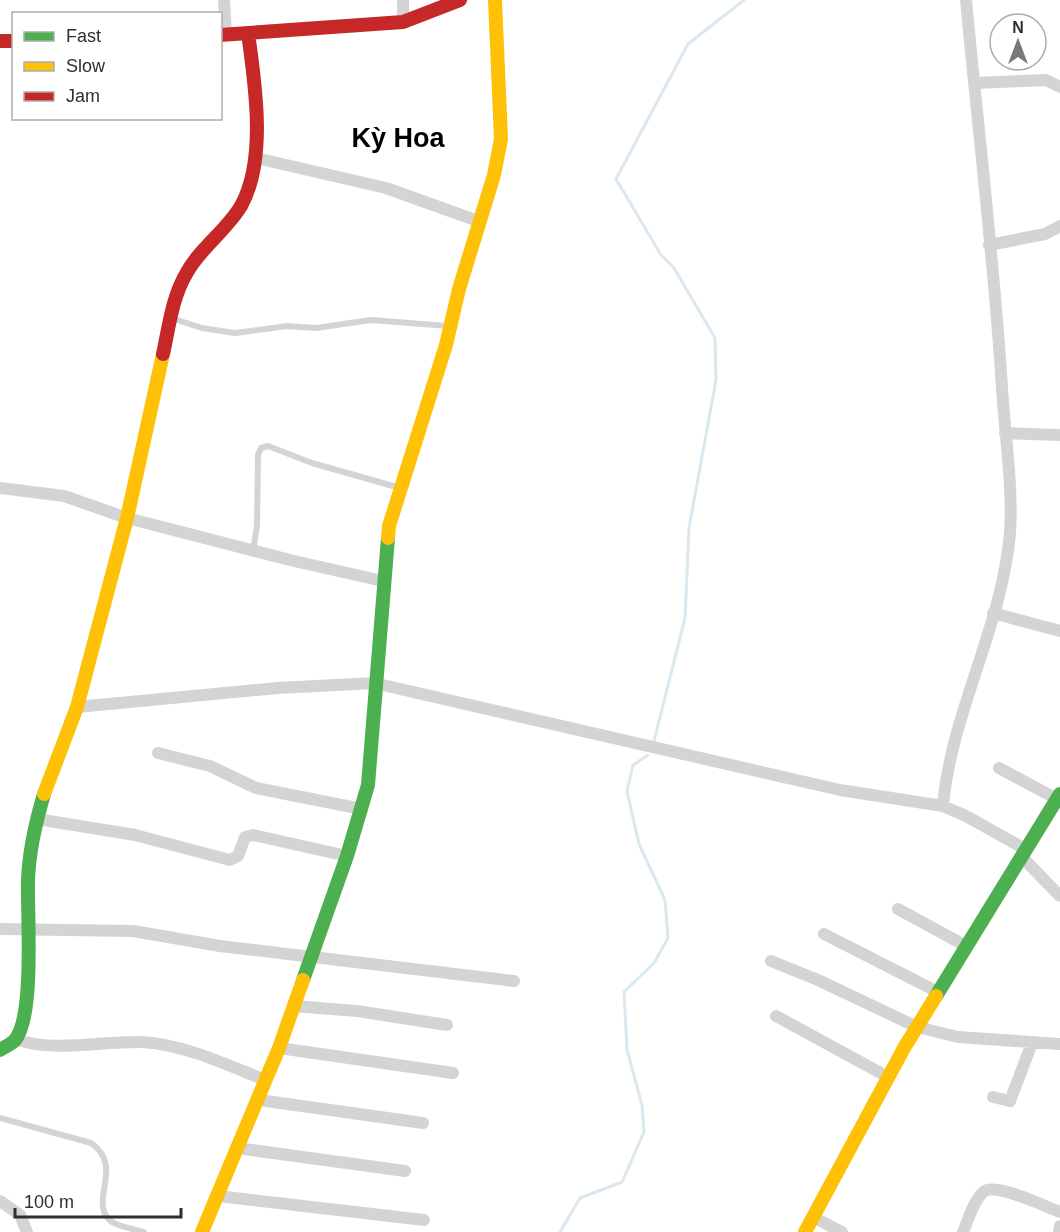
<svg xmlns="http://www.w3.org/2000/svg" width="1060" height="1232" viewBox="0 0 1060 1232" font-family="Helvetica,sans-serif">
	<rect width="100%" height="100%" fill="#fff"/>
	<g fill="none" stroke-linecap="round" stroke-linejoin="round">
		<path stroke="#dbe8f0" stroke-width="3" d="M654,741L685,618L689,528L716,380L715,338L674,268L661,255L616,179L688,44L744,0
			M560,1232L580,1198L622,1182L644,1132L642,1105L627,1050L624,992L654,963L668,938L665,900L639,844L627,791L633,765L648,755"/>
		<path stroke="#d4d4d4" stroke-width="6" d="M174,319L202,328L235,333L287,326L316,328L371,320L448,326
			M253,551L257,526L258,455L261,448L268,446L312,463L400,488
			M0,1118L91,1143C126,1167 86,1203 112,1222C120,1227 135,1229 144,1232"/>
		<path stroke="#d4d4d4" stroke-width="12" d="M224,0L226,35
			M403,22V0
			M974,83L1046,80L1060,87
			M256,158L386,188L478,221
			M989,245L1045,234L1060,226
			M1005,433L1060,435
			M0,488L64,496L127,518L294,561L383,581
			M993,613L1060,631
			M77,707L278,688L374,683L840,790L943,806L966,816L1025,849
			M158,753L210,766L256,788L362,809
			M999,768L1057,799
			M943,806C951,713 1002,627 1010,533C1013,486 1005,436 1002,388C994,259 978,129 966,0
			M37,819L135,835L230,860L238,856L245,837L253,835L347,856
			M1021,856L1060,896
			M898,909L966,946
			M0,929L133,931L220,946L514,981
			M824,934L938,992
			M771,961L818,980L917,1027L958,1037L1060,1044
			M294,1006L357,1011L447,1025
			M776,1016L888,1077
			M16,1039C50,1053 103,1041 141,1042C183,1044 225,1064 265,1080
			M279,1048L453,1073
			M993,1097L1010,1101L1032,1043
			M259,1100L423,1123
			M237,1148L405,1171
			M218,1196L424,1220
			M0,1201L20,1215L27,1232
			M813,1217L842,1232
			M963,1232C968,1221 974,1198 985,1191C997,1183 1046,1207 1060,1212
			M1059,1232L1060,1226"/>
		<path stroke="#4caf50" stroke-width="14" d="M303,980L347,856L368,785L388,538
			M936,996L1060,794
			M0,1050C4,1047 12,1044 15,1040C35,1016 27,913 28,880C29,851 36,821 44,794"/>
		<path stroke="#ffc107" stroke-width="14" d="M388,538L389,526L446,345L459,289L494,175L501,139L495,0
			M44,794L77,707L127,518L163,354
			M202,1232L279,1048L303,980
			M805,1232L904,1048L936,996"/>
		<path stroke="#c62828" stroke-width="14" d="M220,35L403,22L460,0
			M0,41H14
			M163,354C169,327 172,298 186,274C199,249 226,231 241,206C267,159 255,84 248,33"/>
	</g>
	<g text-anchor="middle" stroke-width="6" stroke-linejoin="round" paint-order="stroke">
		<g font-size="27" font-weight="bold" fill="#000" stroke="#fff">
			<text x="398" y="147">Kỳ Hoa</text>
		</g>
	</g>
	<rect x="12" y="12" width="210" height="108" fill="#ffffff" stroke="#acacac" stroke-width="1.5"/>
	<rect x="24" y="32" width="30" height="9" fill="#4caf50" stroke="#acacac" stroke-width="1.5"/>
	<text x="66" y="42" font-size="18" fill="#2f2f2f">Fast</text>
	<rect x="24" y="62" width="30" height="9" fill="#ffc107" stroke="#acacac" stroke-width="1.5"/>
	<text x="66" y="72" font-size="18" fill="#2f2f2f">Slow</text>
	<rect x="24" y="92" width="30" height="9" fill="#c62828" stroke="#acacac" stroke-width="1.5"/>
	<text x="66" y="102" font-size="18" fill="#2f2f2f">Jam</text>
	<g transform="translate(1018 42)"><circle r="28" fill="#ffffff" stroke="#acacac" stroke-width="1.5"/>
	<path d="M0-4.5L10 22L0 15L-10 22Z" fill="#787878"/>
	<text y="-9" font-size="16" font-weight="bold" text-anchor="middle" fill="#2f2f2f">N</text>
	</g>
	<path d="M15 1208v9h166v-9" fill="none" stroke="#2f2f2f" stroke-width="3"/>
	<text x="24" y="1208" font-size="18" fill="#2f2f2f" stroke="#ffffff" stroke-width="4.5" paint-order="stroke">100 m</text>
</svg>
